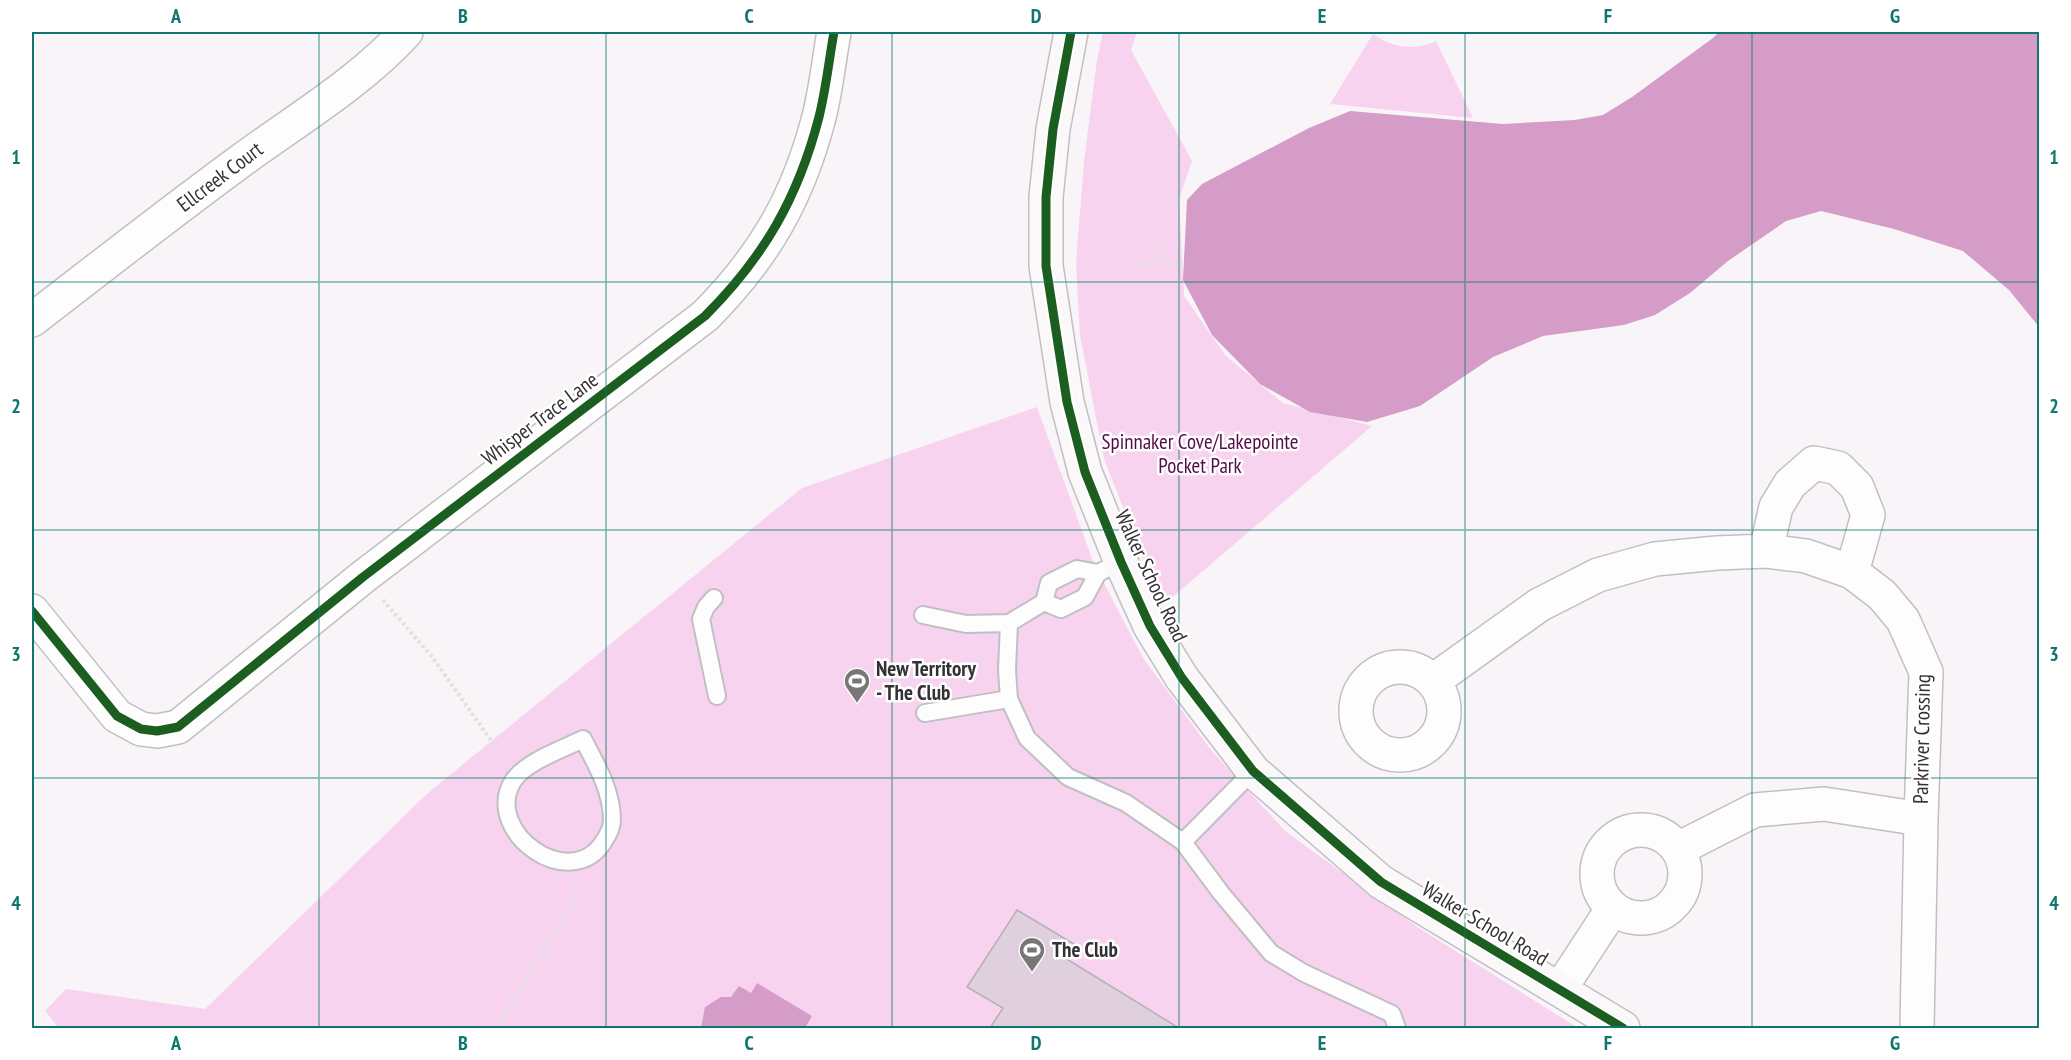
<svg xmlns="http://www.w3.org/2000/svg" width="2071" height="1060" viewBox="0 0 2071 1060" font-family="'PT Sans Narrow',sans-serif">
	<rect width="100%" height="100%" fill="#f8f4f7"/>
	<path fill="#f8d3ef" d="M1103,32H1137L1131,50L1192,161L1179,199L1184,296L1226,356L1283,403L1372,426L1169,600L1145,563L1104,459L1080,335L1076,264L1084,161L1097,60Z
		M1373,34C1391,47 1415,52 1436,41L1473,118L1330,104Z
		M1037,407L1094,564L1143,658L1211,750L1285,831L1419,928L1578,1028H59L45,1011L66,989L205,1009L429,792L802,488Z"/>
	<path fill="#d49cc7" d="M1719,32H2039V327L2009,290L1963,251L1894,229L1821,211L1786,221L1728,261L1690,293L1655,315L1624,325L1543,336L1493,357L1420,406L1367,422L1310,412L1260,384L1212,335L1183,280L1187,200L1202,184L1309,128L1350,111L1503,124L1575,120L1603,115L1632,97L1713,38Z
		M757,983L812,1016L805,1028H701L705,1007L721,997H731L739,986L751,993Z"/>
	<path fill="#e0cfdc" stroke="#b4b1b3" stroke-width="1.5" d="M1017,910L1074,944L1065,958L1179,1028H990L1003,1008L967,987Z"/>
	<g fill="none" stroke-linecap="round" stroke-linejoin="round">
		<g stroke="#c2bfc2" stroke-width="20">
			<path id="lane" d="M1121,562L1098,573L1077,569L1049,583L1044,602L1009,623L1007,670L1009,699L1027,738L1068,777L1126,803L1183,842
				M714,598L706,607L701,619L717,696
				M1044,602L1061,609L1085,597L1098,573
				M923,615L966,624L1009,623
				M925,713L1009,699
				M583,739C596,764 612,791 612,820C612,828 608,835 604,841C571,895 482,832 513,781C525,762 563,749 583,739Z
				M1253,771L1183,842L1221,893L1271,953L1304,973L1392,1014L1397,1028"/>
		</g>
		<g stroke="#c2bfc2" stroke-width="36">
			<path id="street" d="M32,320C102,266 171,212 242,160C298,119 359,83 406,32
				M1766,551L1776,507L1790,484L1814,463L1838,468L1857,487L1868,515L1852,572
				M32,611L117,716L141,729L157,731L178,727L363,577L705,316C764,257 798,198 819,117C826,89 829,60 834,32
				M1356 711a44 44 0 1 1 88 0a44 44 0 1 1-88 0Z
				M1433,681L1539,605L1598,575L1655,559L1717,553L1766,551L1806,556L1852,572L1882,595L1903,620L1926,672L1921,819L1917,1028
				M1597 874a44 44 0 1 1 88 0a44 44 0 1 1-88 0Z
				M1678,849L1755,810L1824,804L1921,819
				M1560,989L1613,908"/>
		</g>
		<g stroke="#c2bfc2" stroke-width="36">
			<path id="secondary" d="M1071,32L1053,129L1046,197V266L1067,402L1085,472L1121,562L1150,626L1182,678L1253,771L1381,882L1623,1028"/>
		</g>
		<path stroke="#e1e0e1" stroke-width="4" stroke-dasharray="3 3" stroke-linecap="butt" d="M1155,236L1170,263L1182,268
			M1136,264L1153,260L1169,263
			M383,600L433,658L502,756
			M496,1028L576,899L575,884"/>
		<use href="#lane" stroke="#fefdfe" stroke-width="16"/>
		<use href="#street" stroke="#fefdfe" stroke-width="33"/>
		<use href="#secondary" stroke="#fbf8fa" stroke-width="33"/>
		<g stroke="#fff" stroke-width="13">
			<path id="cycleway" d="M1071,32L1053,129L1046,197V266L1067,402L1085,472L1121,562L1150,626L1182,678L1253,771L1381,882L1623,1028
				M32,611L117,716L141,729L157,731L178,727L363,577L705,316C764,257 798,198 819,117C826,89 829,60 834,32"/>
		</g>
		<use href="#cycleway" stroke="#1b5e20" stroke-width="9"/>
	</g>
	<path fill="none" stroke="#0f766e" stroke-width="1.5" stroke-opacity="0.55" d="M319,32V1028M606,32V1028M892,32V1028M1179,32V1028M1465,32V1028M1752,32V1028M32,282H2040M32,530H2040M32,778H2040"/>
	<defs>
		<g id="stadium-pin" transform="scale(1.35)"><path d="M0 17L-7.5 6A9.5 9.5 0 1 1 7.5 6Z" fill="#797578" stroke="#fff"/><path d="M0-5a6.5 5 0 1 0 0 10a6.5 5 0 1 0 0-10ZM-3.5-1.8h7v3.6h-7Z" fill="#fff"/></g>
	</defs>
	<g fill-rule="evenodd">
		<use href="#stadium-pin" x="857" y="681"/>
		<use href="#stadium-pin" x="1032" y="950"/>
	</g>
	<g text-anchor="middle" stroke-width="5" stroke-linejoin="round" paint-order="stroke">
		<g font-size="21" fill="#343134" stroke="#fff">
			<text transform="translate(220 177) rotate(-37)" y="7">Ellcreek Court</text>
			<text transform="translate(540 419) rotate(-37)" y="7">Whisper Trace Lane</text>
			<text transform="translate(1151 576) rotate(65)" y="7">Walker School Road</text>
			<text transform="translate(1922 739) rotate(-89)" y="7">Parkriver Crossing</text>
			<text transform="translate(1485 924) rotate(31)" y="7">Walker School Road</text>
		</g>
		<g font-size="21" fill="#530d47" stroke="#fff">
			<text x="1200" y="449">Spinnaker Cove/Lakepointe<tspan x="1200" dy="24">Pocket Park</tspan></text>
		</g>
		<g font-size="21" font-weight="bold" fill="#343134" stroke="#fff" text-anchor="start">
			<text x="876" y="676">New Territory<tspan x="876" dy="24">- The Club</tspan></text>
			<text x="1052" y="957">The Club</text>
		</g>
	</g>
	<rect width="2071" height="1060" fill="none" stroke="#ffffff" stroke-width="66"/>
	<rect x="33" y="33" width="2005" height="994" fill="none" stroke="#0f766e" stroke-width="2"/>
	<g font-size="20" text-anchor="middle" font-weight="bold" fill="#0f766e">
		<text x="176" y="23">A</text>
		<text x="463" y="23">B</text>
		<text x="749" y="23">C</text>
		<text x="1036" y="23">D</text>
		<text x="1322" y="23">E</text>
		<text x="1608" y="23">F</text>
		<text x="1895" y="23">G</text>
		<text x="16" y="164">1</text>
		<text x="2054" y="164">1</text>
		<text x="16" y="413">2</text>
		<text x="2054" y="413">2</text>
		<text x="16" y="661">3</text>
		<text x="2054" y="661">3</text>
		<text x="16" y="910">4</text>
		<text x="2054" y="910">4</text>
		<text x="176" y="1050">A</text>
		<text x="463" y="1050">B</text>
		<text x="749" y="1050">C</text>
		<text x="1036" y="1050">D</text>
		<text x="1322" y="1050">E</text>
		<text x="1608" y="1050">F</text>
		<text x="1895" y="1050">G</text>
	</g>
</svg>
